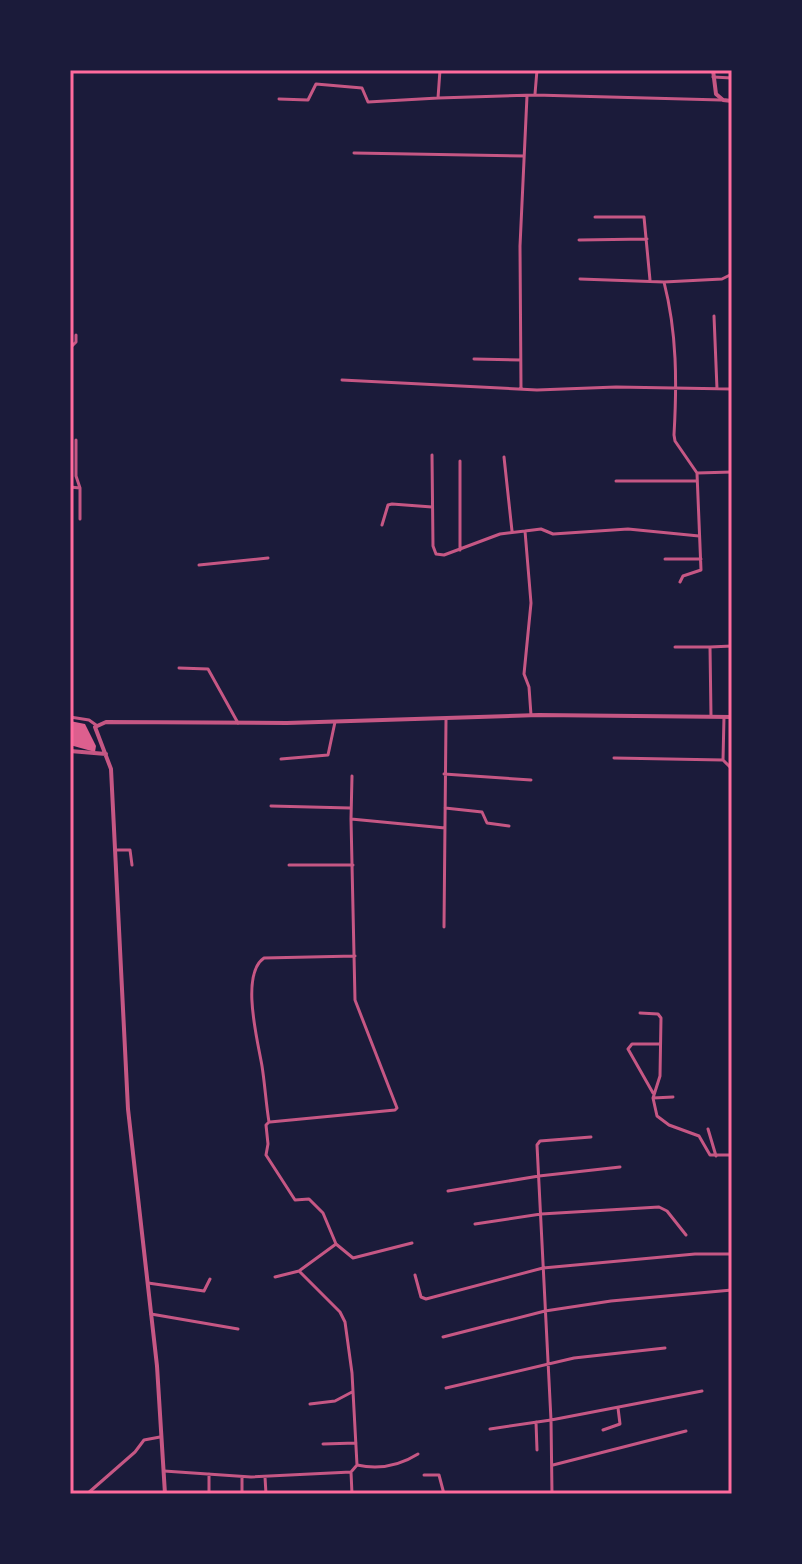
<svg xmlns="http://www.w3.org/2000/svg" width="802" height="1564" viewBox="0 0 802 1564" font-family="'Archivo Narrow',sans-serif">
	<rect width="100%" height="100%" fill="#1b1b3a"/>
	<path fill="#dd5f8e" d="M70,721L85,724L96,746L95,752L70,745Z"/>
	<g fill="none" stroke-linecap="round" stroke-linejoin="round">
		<path stroke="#c65784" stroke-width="3" d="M440,70L438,98L535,95L721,100
			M713,77L732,78
			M535,94L537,70
			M279,99L308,100L316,84L362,88L368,102L438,98
			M354,153L524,156
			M595,217H644L650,280
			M579,240L647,239
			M580,279L664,282C677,333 677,383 674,435L675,441L697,473
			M664,282L722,279L732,274
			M731,303H732
			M714,316L717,389
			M70,348L76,342V335
			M474,359L521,360
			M342,380L537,390L616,387L732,389
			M521,388L520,246L527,96
			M76,440V476L80,488
			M432,455L433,546L436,554L444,555L500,534L525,531L531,603L524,674L529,687L531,715
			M504,457L512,531
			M460,461V550
			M616,481H697
			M70,487L80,488V519
			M382,525L388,505L392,504L432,507
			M525,531L541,529L553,534L628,529L699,536
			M665,559H701
			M199,565L268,558
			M680,582L683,576L701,570L697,473L732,472
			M675,647H710L711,716
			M710,647L732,646
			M179,668L208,669L238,723
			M70,717L89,720L96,725
			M614,758L723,760L724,717
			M281,759L328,755L335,722
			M723,760L732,769
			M444,774L531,780
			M271,806L350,808
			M445,808L482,812L487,823L509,826
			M351,819L352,776
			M115,850H130L132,865
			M289,865H353
			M444,927L446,720
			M640,1013L658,1014L661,1018L660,1076L653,1098L657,1116L669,1125L699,1136L710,1155H732
			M653,1093L628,1049L632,1044H659
			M653,1098L673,1097
			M270,1122L395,1110L397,1108L355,1000L351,819L445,828
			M708,1129L716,1156
			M448,1191L539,1176L620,1167
			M475,1224L541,1214L659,1207L667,1211L686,1235
			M336,1244L353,1258L412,1243
			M415,1275L421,1297L426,1299L543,1268L695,1254H732
			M275,1277L299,1271
			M148,1283L204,1291L210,1279
			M151,1314L238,1329
			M443,1337L545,1311L611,1301L732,1290
			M446,1388L574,1358L665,1348
			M310,1404L335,1401L352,1392
			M536,1422L537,1450
			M490,1429L551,1420L702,1391
			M603,1430L620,1424L618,1408
			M323,1444L356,1443
			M357,1465C380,1470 399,1466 418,1454
			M553,1465L686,1431
			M164,1471L251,1477L351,1472
			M351,1472L357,1465L352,1373L345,1322L340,1312L299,1271L336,1244L323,1213L309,1199L295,1200L266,1155L268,1144L266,1125L269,1122C266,1104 265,1085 262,1066C258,1042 240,974 264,958L355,956
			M351,1472L352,1494
			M424,1475H439L444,1494
			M242,1477V1494
			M265,1477L266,1494
			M87,1494L135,1452L144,1440L160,1437
			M209,1494V1474
			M552,1494L551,1420L537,1145L540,1141L591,1137"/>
		<path stroke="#c65784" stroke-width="4" d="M713,70L716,94L723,100L732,101
			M70,751L106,754
			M165,1494L157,1366L128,1109L111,769L95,727L106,722L287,723L539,715L732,717"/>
	</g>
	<rect width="802" height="1564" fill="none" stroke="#1b1b3a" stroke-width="144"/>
	<rect x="72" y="72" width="658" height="1420" fill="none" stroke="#ff6b9d" stroke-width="3"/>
</svg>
